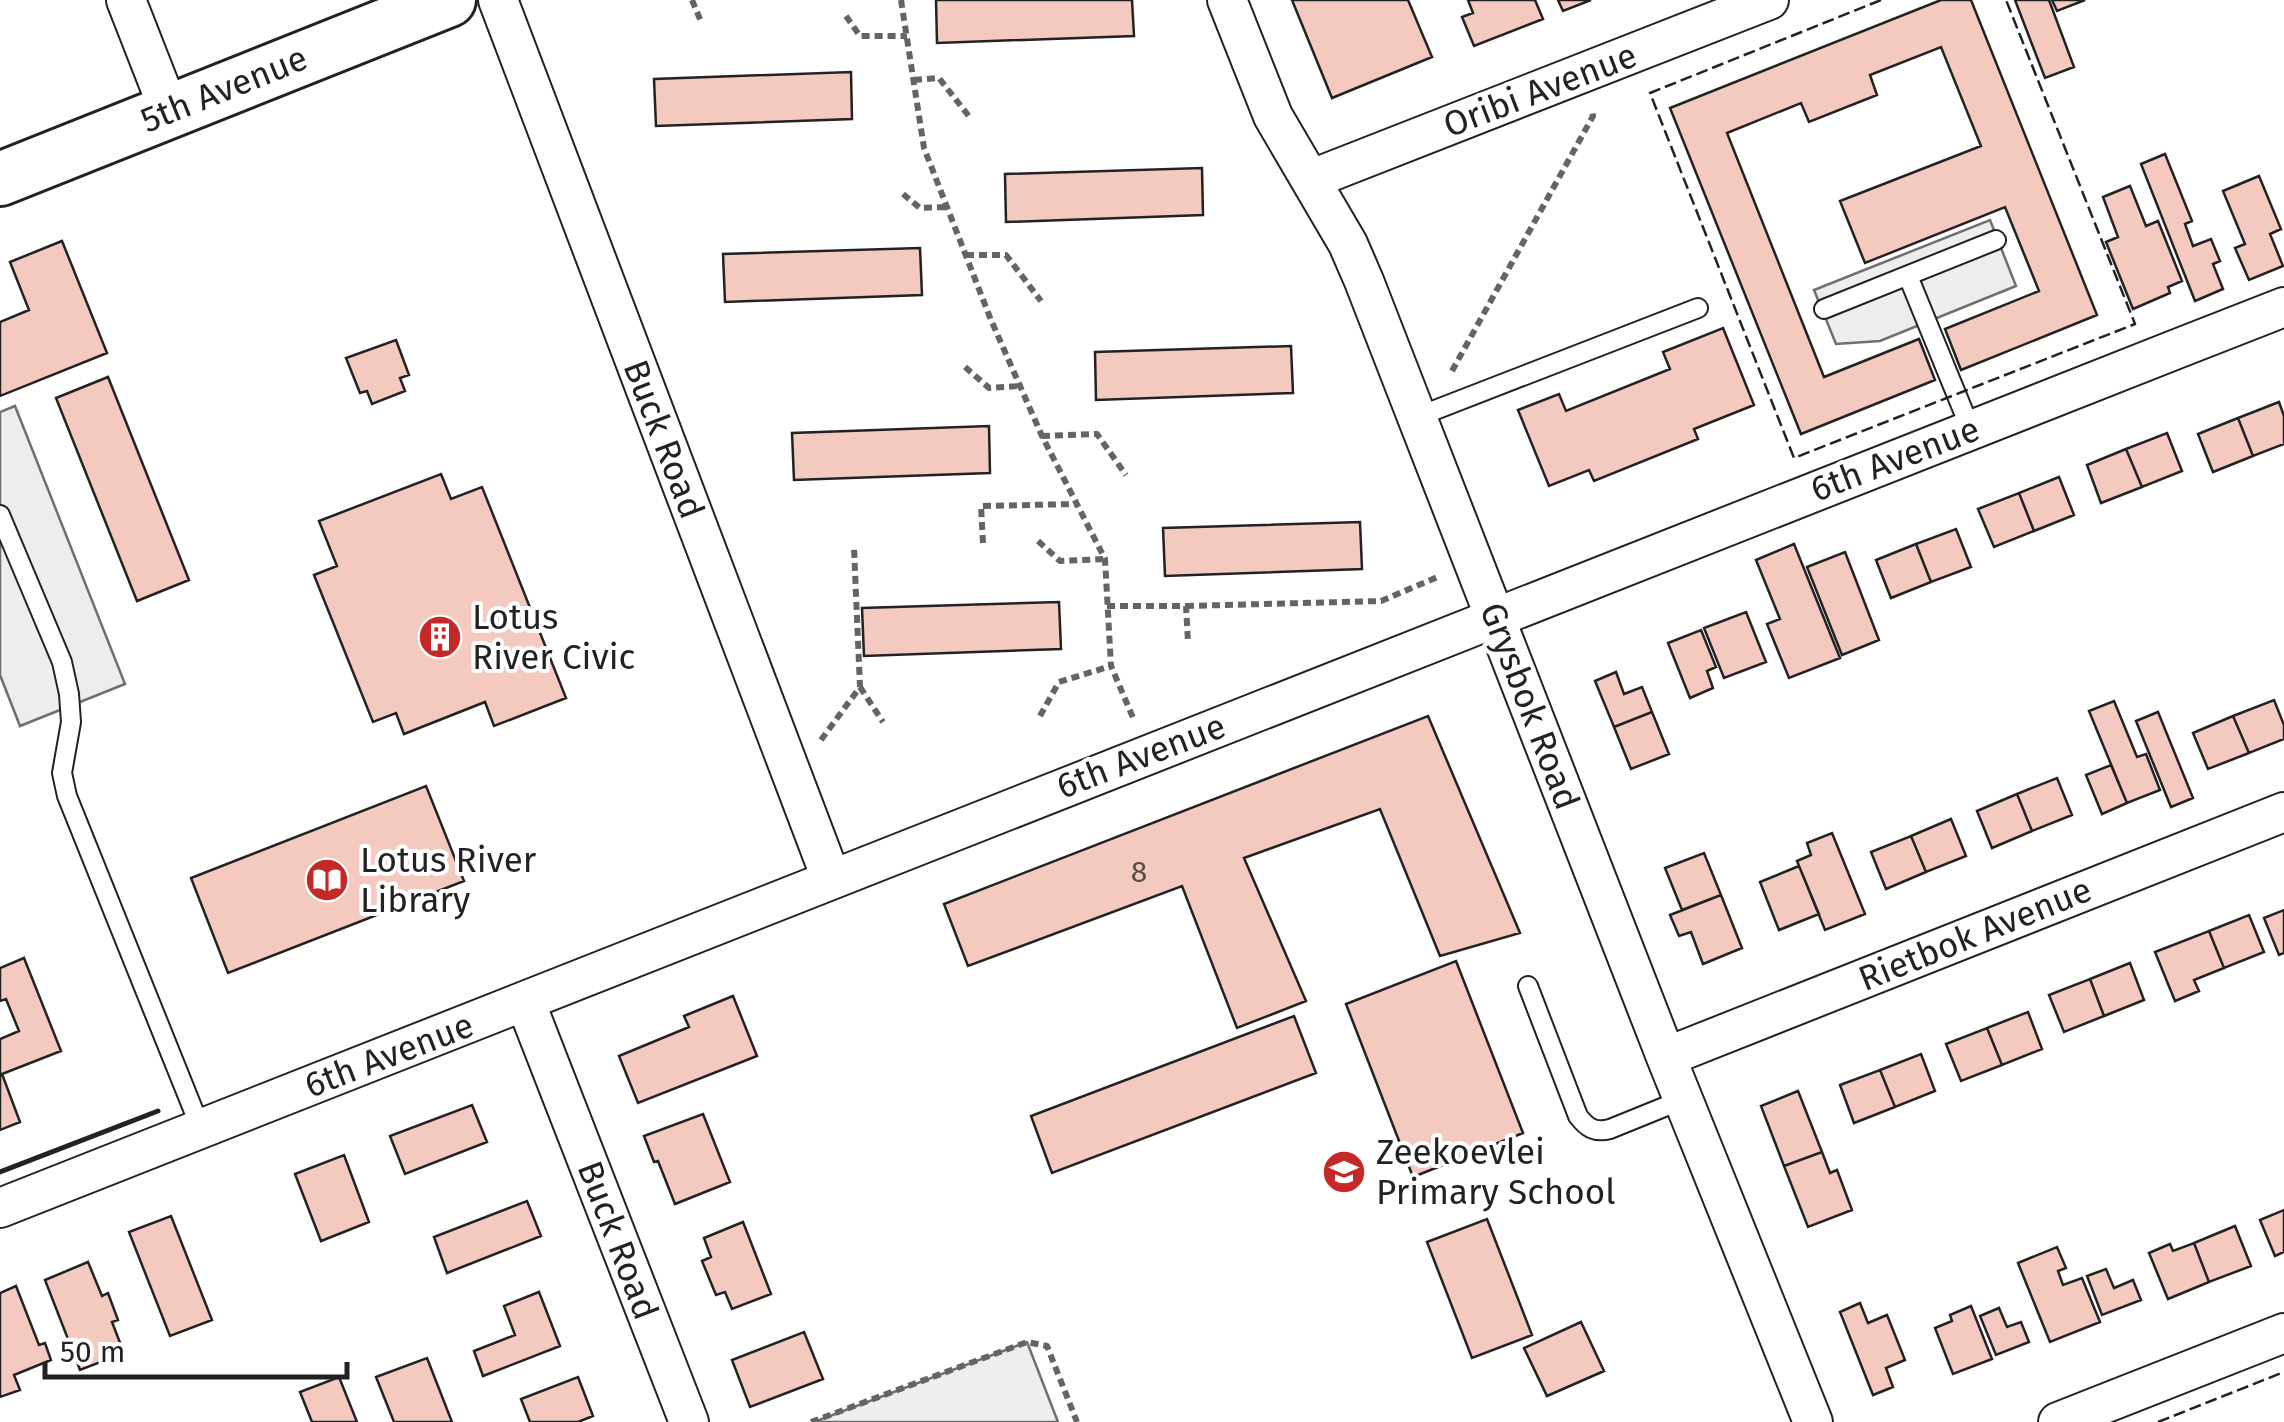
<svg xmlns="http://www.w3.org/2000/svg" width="2284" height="1422" viewBox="0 0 2284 1422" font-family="'Fira Sans',sans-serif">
	<rect width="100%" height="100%" fill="#fff"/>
	<path fill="#eee" stroke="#6f6f6f" stroke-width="2.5" d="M1027,1342L1058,1422H814Z"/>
	<path fill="#ededed" stroke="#6f6f6f" stroke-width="2.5" d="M1990,220L2016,286L1880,341L1836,344L1814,290Z
		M15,406L125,684L20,726L0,675V412Z"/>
	<path fill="#f3c9c0" stroke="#222" stroke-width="2.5" d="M936,0H1132L1134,36L937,43Z
		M1292,0H1408L1432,57L1332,98Z
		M1468,0H1535L1543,19L1474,46L1462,17L1473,13Z
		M1558,0H1591L1563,11Z
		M1941,0H1971L2097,315L1961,370L1945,329L2039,291L2005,207L1865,263L1840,201L1981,146L1941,47L1870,75L1877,95L1809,122L1801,103L1727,133L1824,377L1919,339L1935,380L1801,434L1670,108Z
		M2015,0H2049L2074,67L2045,78Z
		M2052,0H2085L2057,11Z
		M851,72L852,119L656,126L654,79Z
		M2165,154L2192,221L2185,224L2193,246L2211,239L2220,261L2213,264L2223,289L2195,301L2141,164Z
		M1202,168L1203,215L1006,222L1005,174Z
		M2259,176L2281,229L2270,234L2283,266L2249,280L2235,248L2245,244L2223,191Z
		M2130,186L2146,226L2158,221L2182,281L2168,287L2170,293L2133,309L2106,242L2118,237L2103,197Z
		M62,241L107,353L0,396V322L29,310L10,262Z
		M920,248L922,295L725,302L723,254Z
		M1723,328L1754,405L1694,429L1698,439L1594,481L1589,470L1549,486L1518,410L1559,394L1566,411L1670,369L1663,352Z
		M396,340L409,375L400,378L405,391L372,404L367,391L360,393L346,358Z
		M1291,346L1293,393L1096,400L1095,352Z
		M108,377L189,580L137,601L56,398Z
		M2279,402L2284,416V444L2253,456L2238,418Z
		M2238,418L2253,456L2213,472L2198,434Z
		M989,426L990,473L794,480L792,433Z
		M2167,433L2182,471L2142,487L2126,449Z
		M2126,449L2142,487L2101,503L2087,465Z
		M441,474L451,499L482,487L566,698L494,726L485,702L404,734L396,713L373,722L314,575L337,566L319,521Z
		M2059,477L2074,515L2034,531L2019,493Z
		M2019,493L2034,531L1994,547L1978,509Z
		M1360,522L1362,569L1165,576L1163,528Z
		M1956,529L1971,567L1931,582L1916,544Z
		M1794,544L1840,658L1789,678L1767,624L1780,619L1756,560Z
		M1916,544L1931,582L1891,598L1876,560Z
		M1845,552L1879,640L1842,655L1807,567Z
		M1059,602L1061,649L864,656L862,608Z
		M1746,612L1766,662L1724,678L1704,628Z
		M1701,630L1716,667L1707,671L1713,688L1690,698L1668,643Z
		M1616,672L1624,694L1642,687L1652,712L1614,727L1595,681Z
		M2274,700L2284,725V739L2249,753L2233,716Z
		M2114,701L2137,757L2146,754L2160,790L2127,803L2089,711Z
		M1652,712L1669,754L1631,769L1614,727Z
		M2158,712L2193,798L2171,807L2136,721Z
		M1428,716L1520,933L1440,956L1380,809L1244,858L1306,1001L1237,1028L1182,886L968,966L944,904Z
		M2233,716L2249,753L2208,769L2193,733Z
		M2111,765L2127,803L2102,814L2086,775Z
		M2057,778L2072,815L2032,831L2017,794Z
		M426,786L464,881L228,973L191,878Z
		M2017,794L2032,831L1992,848L1977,811Z
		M1951,819L1966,856L1926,872L1911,836Z
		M1832,833L1865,914L1825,930L1797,861L1811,855L1807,843Z
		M1911,836L1926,872L1886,889L1871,852Z
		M1704,853L1721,895L1682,910L1665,868Z
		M1799,866L1819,914L1779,930L1760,882Z
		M1721,895L1742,948L1703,964L1691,932L1679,936L1670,915Z
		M2284,910V953L2279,955L2264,918Z
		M2249,915L2264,952L2224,968L2209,931Z
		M2209,931L2224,968L2194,980L2199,991L2175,1001L2155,952Z
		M24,958L61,1051L2,1074L20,1122L0,1130V1039L19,1031L6,999L0,1001V968Z
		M1456,961L1523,1133L1413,1177L1346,1004Z
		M2130,963L2144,1000L2104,1016L2090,979Z
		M2090,979L2104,1016L2064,1032L2049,995Z
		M733,996L757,1056L638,1103L619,1056L689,1027L684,1016Z
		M2028,1012L2042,1049L2002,1065L1987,1028Z
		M1294,1016L1316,1073L1052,1173L1031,1116Z
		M1987,1028L2002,1065L1961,1081L1946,1044Z
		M1921,1054L1935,1091L1895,1107L1880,1070Z
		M1880,1070L1895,1107L1854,1123L1840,1085Z
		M1798,1091L1822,1152L1784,1166L1761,1106Z
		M472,1105L487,1142L405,1174L390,1136Z
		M703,1114L730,1182L675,1204L658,1161L654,1162L644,1136Z
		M1822,1152L1830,1173L1837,1170L1852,1210L1808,1227L1784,1166Z
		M344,1155L369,1222L321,1241L295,1174Z
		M527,1201L541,1236L447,1273L434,1237Z
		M2284,1210V1252L2275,1256L2260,1220Z
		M171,1216L212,1320L170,1336L129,1232Z
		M1487,1219L1532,1335L1472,1358L1427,1242Z
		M743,1222L771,1294L732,1309L725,1292L716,1295L702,1261L711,1257L704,1238Z
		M2235,1226L2251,1266L2209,1282L2194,1243Z
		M2194,1243L2209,1282L2168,1299L2149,1253L2170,1244L2173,1251Z
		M2057,1247L2066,1268L2058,1271L2063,1285L2082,1278L2100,1322L2050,1342L2018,1263Z
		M88,1262L102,1296L108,1293L118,1320L112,1322L124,1353L80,1370L45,1280Z
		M2106,1269L2114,1288L2133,1280L2141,1300L2102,1315L2087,1276Z
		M16,1286L39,1345L45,1343L51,1360L14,1375L20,1390L0,1397V1293Z
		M539,1292L560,1346L483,1376L474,1351L515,1335L504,1306Z
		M1860,1303L1868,1323L1887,1315L1905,1360L1886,1368L1893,1387L1873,1395L1840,1312Z
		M1971,1306L1992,1359L1953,1374L1935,1328L1952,1321L1950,1315Z
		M1999,1308L2007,1327L2021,1322L2029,1342L1996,1355L1980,1316Z
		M1581,1322L1604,1371L1547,1396L1524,1348Z
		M804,1332L823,1379L750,1407L732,1360Z
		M427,1358L452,1422H394L376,1377Z
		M339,1377L357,1422H312L300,1392Z
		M578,1377L593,1416L578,1422H530L521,1399Z"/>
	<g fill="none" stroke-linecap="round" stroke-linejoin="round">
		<g stroke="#222" stroke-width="22">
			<path id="lane" d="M1908,276L1971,430
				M1824,309L1996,240
				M1417,417L1698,308
				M0,515L62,662L69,694L71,722L62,773L67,796L201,1129
				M1528,986L1578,1116C1587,1128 1595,1133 1610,1129L1684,1099"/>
		</g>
		<g stroke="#222" stroke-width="42">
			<path id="street" d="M126,0L169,110
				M498,0L831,878
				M1227,0L1273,116L1348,244L1364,281L1666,1057L1813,1422
				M1312,179L1769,0
				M525,1001L689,1422
				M1666,1057L2284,812
				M0,1208C762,908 1522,605 2284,307
				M2058,1422L2284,1333"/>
		</g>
		<g stroke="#222" stroke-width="58">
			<path id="secondary" d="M0,179L449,0"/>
		</g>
		<path stroke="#646464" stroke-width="6" stroke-dasharray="8 5" stroke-linecap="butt" d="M692,0L702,24
			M901,0L924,148L991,320L1042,436L1105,559L1111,666L1134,720
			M846,16L860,36H907
			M914,80L939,78L971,119
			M903,194L920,208L947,207
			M966,255H1006L1041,301
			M965,367L989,388L1019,386
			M1452,371L1593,116L1592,110
			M1042,436L1097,434L1126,475
			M1038,541L1060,561L1105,559
			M983,543L981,506L1075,504
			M1107,606H1186L1188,642
			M1186,606L1381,601L1440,576
			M860,687L883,722
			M1040,716L1059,682L1111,666
			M821,740L860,687L854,548
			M811,1422L1027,1342L1047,1346L1077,1422"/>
		<use href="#lane" stroke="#fff" stroke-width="18"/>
		<use href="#street" stroke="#fff" stroke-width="38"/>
		<use href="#secondary" stroke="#fff" stroke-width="52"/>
		<path stroke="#222" stroke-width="2.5" stroke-dasharray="12 5" stroke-linecap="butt" d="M1881,0L1650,93L1794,458L2135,324L2006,0
			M2158,1422L2284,1372"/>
		<path stroke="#222" stroke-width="5" d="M0,1172L158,1111"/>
	</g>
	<defs>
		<g id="building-disc" transform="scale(2.25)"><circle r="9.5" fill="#c62828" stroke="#fff"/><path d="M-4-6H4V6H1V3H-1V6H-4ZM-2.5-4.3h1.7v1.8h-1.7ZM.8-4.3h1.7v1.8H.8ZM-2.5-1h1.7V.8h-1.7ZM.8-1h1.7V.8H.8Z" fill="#fff"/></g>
		<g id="library-disc" transform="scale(2.25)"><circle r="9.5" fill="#c62828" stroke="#fff"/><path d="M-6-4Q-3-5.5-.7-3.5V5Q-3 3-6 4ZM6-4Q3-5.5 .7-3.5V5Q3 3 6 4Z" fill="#fff"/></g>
		<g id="school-disc" transform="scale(2.25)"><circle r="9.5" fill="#c62828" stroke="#fff"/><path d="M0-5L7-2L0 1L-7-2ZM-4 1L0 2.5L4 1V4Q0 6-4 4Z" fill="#fff"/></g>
	</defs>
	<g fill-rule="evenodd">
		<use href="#building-disc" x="440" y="637"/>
		<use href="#library-disc" x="327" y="880"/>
		<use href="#school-disc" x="1344" y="1172"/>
	</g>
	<g text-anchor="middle" stroke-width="8" stroke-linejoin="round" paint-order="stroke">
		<g font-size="30" fill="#564c4a">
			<text x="1139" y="882">8</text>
		</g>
		<g font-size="35" fill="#222" stroke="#fff">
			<text transform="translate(224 89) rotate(-22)" y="12">5th Avenue</text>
			<text transform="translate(1540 90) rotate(-21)" y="12">Oribi Avenue</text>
			<text transform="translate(664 439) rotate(69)" y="12">Buck Road</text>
			<text transform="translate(1895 459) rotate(-21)" y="12">6th Avenue</text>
			<text transform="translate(1530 706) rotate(69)" y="12">Grysbok Road</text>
			<text transform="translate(1141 756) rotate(-21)" y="12">6th Avenue</text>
			<text transform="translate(1975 934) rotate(-22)" y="12">Rietbok Avenue</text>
			<text transform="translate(389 1055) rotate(-21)" y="12">6th Avenue</text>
			<text transform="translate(618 1240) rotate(69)" y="12">Buck Road</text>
		</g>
		<g font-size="35" fill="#222" stroke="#fff" text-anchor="start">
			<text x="472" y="629">Lotus<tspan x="472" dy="40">River Civic</tspan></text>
			<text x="360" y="872">Lotus River<tspan x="360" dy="40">Library</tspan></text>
			<text x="1376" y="1164">Zeekoevlei<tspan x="1376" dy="40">Primary School</tspan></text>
		</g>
	</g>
	<path d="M45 1362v15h302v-15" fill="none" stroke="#222222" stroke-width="5"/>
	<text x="60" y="1362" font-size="30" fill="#222222" stroke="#ffffff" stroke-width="8" paint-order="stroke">50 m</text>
</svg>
